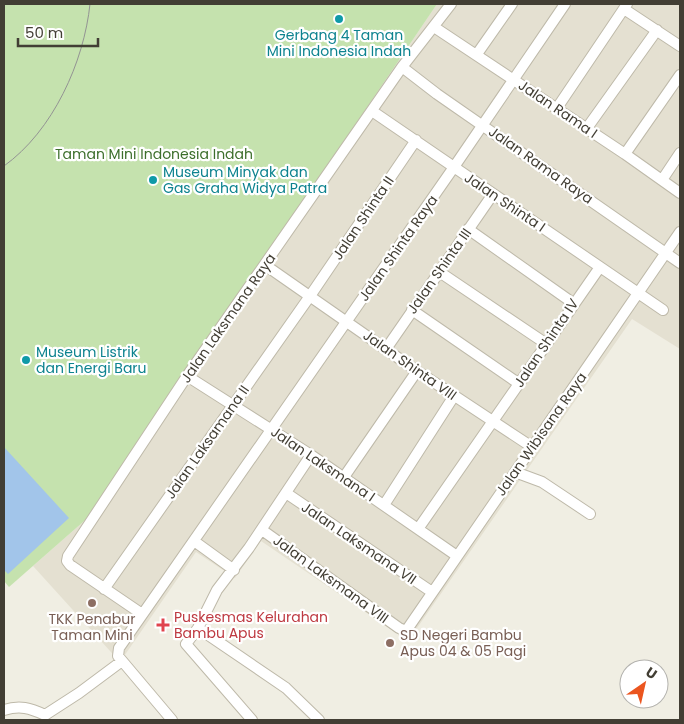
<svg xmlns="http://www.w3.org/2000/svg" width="684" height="724" viewBox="0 0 684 724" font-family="Poppins,sans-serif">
	<rect width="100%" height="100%" fill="#f0eee3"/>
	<path fill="#e4e0d1" d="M437,4H680V349L632,319L408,641L261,541L235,578L196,552L120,662L33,566L91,515Z"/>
	<path fill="#c5e2ae" d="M4,4H437L91,515L9,587L4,581Z"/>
	<path fill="#a2c5ea" d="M4,447L69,518L8,574L4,570Z"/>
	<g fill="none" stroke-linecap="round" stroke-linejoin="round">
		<g stroke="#beb9a9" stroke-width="12">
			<path id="minor" d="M624,9L680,46
				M434,27L625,154L680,193
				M477,54L512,4
				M402,67L437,94L680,263
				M557,108L627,4
				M372,111L663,310
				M587,128L657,30
				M625,154L680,75
				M662,180L680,153
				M468,229L573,303
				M265,265L417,371L532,447
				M438,271L545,343
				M412,310L518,383
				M386,349L493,194
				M187,376L311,455L457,556
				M515,472L542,482L590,514
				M344,477L417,371
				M286,493L432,592
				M384,505L454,396
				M418,529L600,267
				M262,530L399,628L406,631L680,232
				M194,541L234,570
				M104,589L310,296L416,140
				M142,614L70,565L67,561L68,556L187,376L402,67L451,4
				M198,628L286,688L319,720
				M4,710C20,705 30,708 45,715L79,693L122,661
				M172,720L118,656L119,648L454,167L565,4
				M252,720L186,644L198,628L217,590L249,548L311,455"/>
		</g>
		<use href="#minor" stroke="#fff" stroke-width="10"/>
		<path stroke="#939393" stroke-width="1" d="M4,166C53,131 84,62 90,4"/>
	</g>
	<g fill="#0f9aa8" stroke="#fff" stroke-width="2">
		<circle cx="339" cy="19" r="5"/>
		<circle cx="153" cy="180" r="5"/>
		<circle cx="26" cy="360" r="5"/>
	</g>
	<g fill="#8d6e63" stroke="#fff" stroke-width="2">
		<circle cx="92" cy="603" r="5"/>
		<circle cx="390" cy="643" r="5"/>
	</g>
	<path fill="#e0444e" stroke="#fff" stroke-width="2" d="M160.5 617.5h5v5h5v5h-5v5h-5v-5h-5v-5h5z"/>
	<g text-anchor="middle" stroke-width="4.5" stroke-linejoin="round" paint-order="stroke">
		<g font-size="14" fill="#0d838f" stroke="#fff" text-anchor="start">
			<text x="339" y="40" text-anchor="middle">Gerbang 4 Taman<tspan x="339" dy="16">Mini Indonesia Indah</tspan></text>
			<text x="163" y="177">Museum Minyak dan<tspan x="163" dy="16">Gas Graha Widya Patra</tspan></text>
			<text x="36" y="357">Museum Listrik<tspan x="36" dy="16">dan Energi Baru</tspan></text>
		</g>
		<g font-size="14" fill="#423e34" stroke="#fff">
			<text transform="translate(558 109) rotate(34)" y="5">Jalan Rama I</text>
			<text transform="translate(541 165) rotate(35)" y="5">Jalan Rama Raya</text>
			<text transform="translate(505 202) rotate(34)" y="5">Jalan Shinta I</text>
			<text transform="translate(363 218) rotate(-56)" y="5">Jalan Shinta II</text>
			<text transform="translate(398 248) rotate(-55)" y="5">Jalan Shinta Raya</text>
			<text transform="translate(439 271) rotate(-55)" y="5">Jalan Shinta III</text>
			<text transform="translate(228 318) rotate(-55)" y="5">Jalan Laksmana Raya</text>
			<text transform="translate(546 343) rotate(-56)" y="5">Jalan Shinta IV</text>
			<text transform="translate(410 365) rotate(35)" y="5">Jalan Shinta VIII</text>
			<text transform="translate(541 434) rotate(-55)" y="5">Jalan Wibisana Raya</text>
			<text transform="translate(207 442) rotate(-55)" y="5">Jalan Laksamana II</text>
			<text transform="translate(323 464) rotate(34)" y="5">Jalan Laksmana I</text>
			<text transform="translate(359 543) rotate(34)" y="5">Jalan Laksmana VII</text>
			<text transform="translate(331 579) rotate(36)" y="5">Jalan Laksmana VIII</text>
		</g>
		<g font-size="14" fill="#3d6f2c" stroke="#fff">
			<text x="154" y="159">Taman Mini Indonesia Indah</text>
		</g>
		<g font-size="14" fill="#be3a42" stroke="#fff" text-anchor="start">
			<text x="174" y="622">Puskesmas Kelurahan<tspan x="174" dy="16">Bambu Apus</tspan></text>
		</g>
		<g font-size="14" fill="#785e54" stroke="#fff">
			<text x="92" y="624">TKK Penabur<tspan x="92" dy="16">Taman Mini</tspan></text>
			<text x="400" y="640" text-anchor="start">SD Negeri Bambu<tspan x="400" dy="16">Apus 04 &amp; 05 Pagi</tspan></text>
		</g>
	</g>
	<rect width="684" height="724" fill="none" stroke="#423e34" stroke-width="10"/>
	<g transform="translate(644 684) rotate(34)"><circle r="24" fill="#ffffff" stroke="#b3b2ae"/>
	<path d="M0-4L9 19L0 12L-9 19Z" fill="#eb551f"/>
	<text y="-8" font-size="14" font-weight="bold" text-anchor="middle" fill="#423e34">U</text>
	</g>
	<path d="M18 38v8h80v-8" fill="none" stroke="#423e34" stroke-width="2.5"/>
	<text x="25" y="38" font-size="15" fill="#423e34" stroke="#ffffff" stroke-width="4" paint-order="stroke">50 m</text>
</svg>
